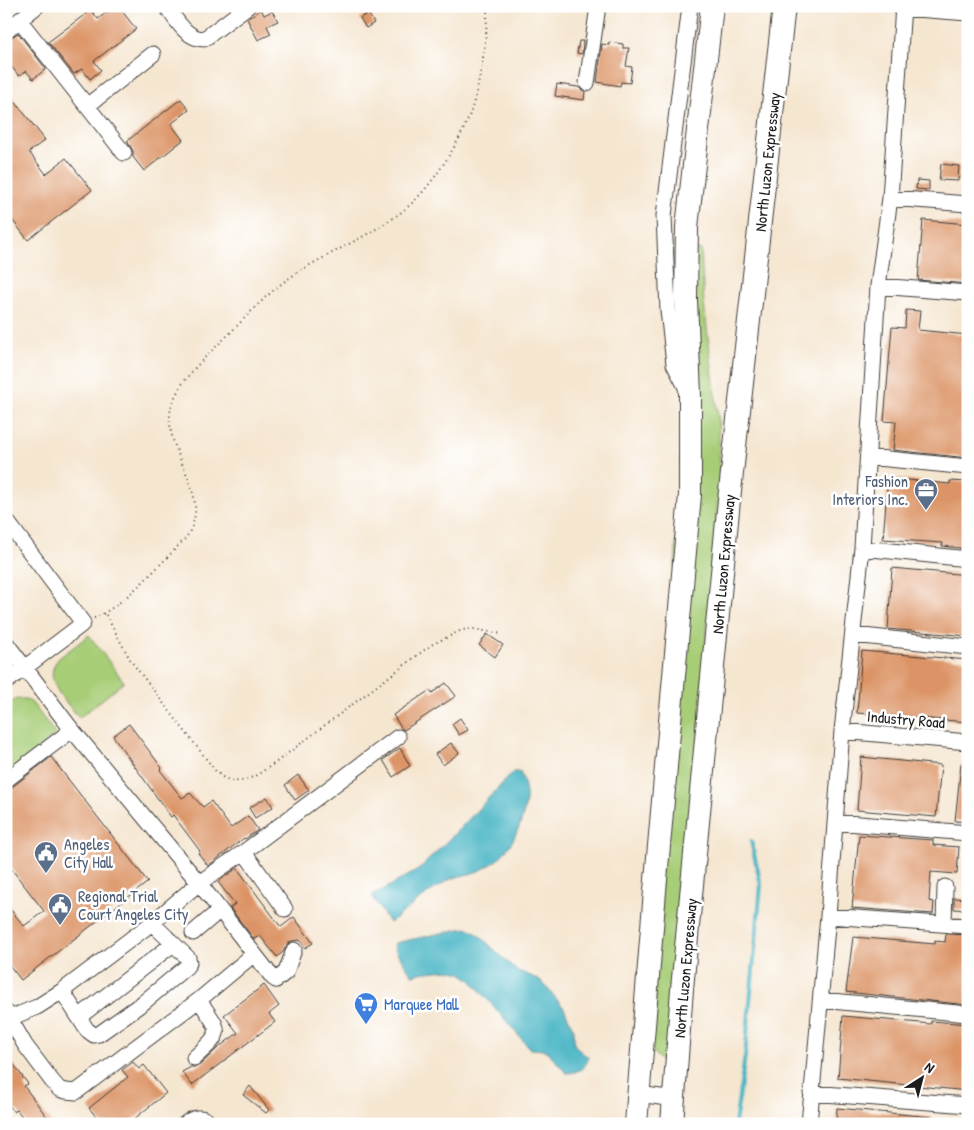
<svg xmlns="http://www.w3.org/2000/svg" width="974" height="1130" viewBox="0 0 974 1130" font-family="'Patrick Hand',sans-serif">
	<rect width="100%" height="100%" fill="#fff"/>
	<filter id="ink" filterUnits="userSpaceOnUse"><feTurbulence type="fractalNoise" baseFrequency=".02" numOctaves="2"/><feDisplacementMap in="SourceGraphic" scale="10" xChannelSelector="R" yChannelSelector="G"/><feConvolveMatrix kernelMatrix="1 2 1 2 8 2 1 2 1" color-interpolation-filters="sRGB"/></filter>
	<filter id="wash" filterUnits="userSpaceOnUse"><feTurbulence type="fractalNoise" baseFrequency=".0096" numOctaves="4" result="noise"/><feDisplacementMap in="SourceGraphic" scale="20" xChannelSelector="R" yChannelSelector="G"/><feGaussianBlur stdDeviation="1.12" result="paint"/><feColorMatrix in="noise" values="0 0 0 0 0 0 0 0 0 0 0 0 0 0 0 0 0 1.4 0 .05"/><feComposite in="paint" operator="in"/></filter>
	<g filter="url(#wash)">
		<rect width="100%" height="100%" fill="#f5e6d0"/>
		<path fill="#a7cd77" stroke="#62744a" d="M692,249L701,250L704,304L718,416L720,476L672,1050L661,1061L649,1048Z
			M89,635L124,682L79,718C66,701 40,679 59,658Z
			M17,699H26L32,703L56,735L6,774V705Z"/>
		<path fill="#49b5c5" stroke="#326870" d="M513,772H520C524,781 527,791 526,801C522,827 509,856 485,868C473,875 457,875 445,882C426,894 407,910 389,923L372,896L418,870L466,822Z
			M469,928L479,935L516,970L533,977L543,983L564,1008L574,1030V1044L582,1053L589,1057C586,1068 578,1073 566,1073L549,1053L544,1050L530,1049L471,980L461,973L448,970L426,972L412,975L394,948L395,943L460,929Z"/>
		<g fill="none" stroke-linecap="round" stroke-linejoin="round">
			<path stroke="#49b5c5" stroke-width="4" d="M735,1124L745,1056L761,885L751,841"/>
		</g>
		<g id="blocks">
			<path fill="#dc9466" d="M115,6H118L136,29L94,61L101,70L90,79L82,69L74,74L48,42L91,10L98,19Z
				M261,9L264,15L272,11L278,21L267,26L271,34L258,40L247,19Z
				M368,13L374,23L366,28L360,18Z
				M18,33L46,69L33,79L26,71L19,76L6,60V40Z
				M579,41H583L582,54L577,53Z
				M609,42L623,44V48H629L626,66L632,67L630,83L621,82L620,86L597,82L602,44L609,45Z
				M557,84L578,87L585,92L584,100L555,96Z
				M6,90L45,140L29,152L46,174L66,158L92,190L28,240L6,212Z
				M181,99L189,110L171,124L183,140L144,171L133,157V151L127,141Z
				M941,164L959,166L958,181L939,180Z
				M917,180L929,181V190L916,189Z
				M923,220L968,224V284L918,280Z
				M906,310L920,311L918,330L968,335V458L893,450L896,422L884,421L892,327L905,328Z
				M888,478L950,484V481L968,482V549L942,546L943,543L883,539Z
				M892,568L968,575V636L888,629Z
				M487,634L503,645L495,657L479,645Z
				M862,651L968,660V722L857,713Z
				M446,683L456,696L404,730L402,729L393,715L430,690L432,693Z
				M460,718L468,730L459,735L452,724Z
				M129,724L162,768L160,770L182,798L190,793L203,807L211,801L231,828L248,816L258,830L245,839L244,838L208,866L198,853L200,851L173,815L171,817L113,736Z
				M451,743L459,753L443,765L435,754Z
				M400,748L410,766L393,777L383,760Z
				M51,757L148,882L21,980L6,961V904L24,926L44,911L6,862V789L12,787Z
				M861,757L941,765L936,817L857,810Z
				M961,764H968V822L955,821Z
				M298,775L309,790L295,800L285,785Z
				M267,797L273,807L255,818L249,808Z
				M859,835L933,840V845L959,847L957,874L931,872L929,901L934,902L933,914L852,908Z
				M237,868L281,927L294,917L313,943L305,948L300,940L292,941L288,943L283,952L277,957L260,936L254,939L230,908L235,904L218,882Z
				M954,898L968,899V910L954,909Z
				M946,934L968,935V1005L846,992L853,937L935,944V941L945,942Z
				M264,985L279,1006L269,1014L275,1022L192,1085L182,1072L191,1067H196L200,1065L219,1047L238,1033L224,1015Z
				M843,1016L931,1024V1021L968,1024V1091L838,1078Z
				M6,1054L28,1084L24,1086L52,1124H28L17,1110L14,1112L6,1102Z
				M133,1062L139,1069L144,1065L166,1093L128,1124H102L89,1108L128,1077L122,1070Z
				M250,1086L269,1110L266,1113L243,1095Z
				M837,1108L932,1117V1124H836Z"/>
		</g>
	</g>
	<g filter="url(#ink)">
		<use href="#blocks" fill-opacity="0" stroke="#3d3a37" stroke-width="1"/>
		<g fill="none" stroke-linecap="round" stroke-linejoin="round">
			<g stroke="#3d3a37" stroke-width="17">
				<path id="minor" d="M166,6C176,19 186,39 204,39L248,6
					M903,8L968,13
					M20,21L124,153
					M6,31L37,6
					M587,83L598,6
					M87,106L153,54
					M890,198L903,6
					M878,286L968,293
					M686,387L674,364L668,310L664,216L690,6
					M868,457L968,467
					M6,520L83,623
					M862,548L968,559
					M853,635L968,647
					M6,643L69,726L199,883L273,978L276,980L286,972L294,950
					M6,682L81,625
					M842,731L968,742
					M6,780L72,730
					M835,822L968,833
					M244,852L285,909
					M828,916L968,926
					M944,924L945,887
					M193,933L220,910
					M62,991L87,1030L94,1035L99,1034L144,1002L186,967L189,963L188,958L152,923
					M821,1000L968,1014
					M6,1012L25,1045L52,1081L59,1089L66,1091L76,1092L199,1000L254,954
					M79,1017L173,944
					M6,1018H10L37,1007L62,991L152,923L199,883L244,852L398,737
					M194,1058C225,1030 221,1033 199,1000
					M811,1093L968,1105
					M639,1094L674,1099
					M185,1124C192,1118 203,1114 210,1124
					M809,1124L828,916L842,731L862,548L878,286L890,198L968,204"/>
			</g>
			<g stroke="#3d3a37" stroke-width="24">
				<path id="highway" d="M636,1124L655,891L690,495V395L686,299L687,227L712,6
					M672,1124L682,989L729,500L784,6"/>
			</g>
			<path stroke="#3d3a37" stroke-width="2" stroke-dasharray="1 4" stroke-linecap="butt" d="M106,615L131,661L214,769C234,793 254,777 275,763L431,645L462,630L473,629L502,634
				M94,618C123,607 162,562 185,539C216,497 166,457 170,414C171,404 176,394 181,386C194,366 213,350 230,333C250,313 269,291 294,275C329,252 371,236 404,210C430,190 461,141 471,111C480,84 488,34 487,6"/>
			<use href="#minor" stroke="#fff" stroke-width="15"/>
			<use href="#highway" stroke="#fff" stroke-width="22"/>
		</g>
	</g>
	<defs>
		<g id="office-pin" transform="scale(1.25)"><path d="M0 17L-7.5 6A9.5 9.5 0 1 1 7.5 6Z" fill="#5c6f8a" stroke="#fff"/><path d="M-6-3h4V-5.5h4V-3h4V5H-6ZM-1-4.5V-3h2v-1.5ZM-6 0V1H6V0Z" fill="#fff"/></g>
		<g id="civic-pin" transform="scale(1.25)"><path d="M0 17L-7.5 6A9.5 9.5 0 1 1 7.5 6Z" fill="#5c6f8a" stroke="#fff"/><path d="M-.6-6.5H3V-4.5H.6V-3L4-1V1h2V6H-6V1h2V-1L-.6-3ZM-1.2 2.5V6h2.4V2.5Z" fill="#fff"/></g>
		<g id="supermarket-pin" transform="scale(1.25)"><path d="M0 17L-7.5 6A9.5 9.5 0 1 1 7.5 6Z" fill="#3f7fe0" stroke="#fff"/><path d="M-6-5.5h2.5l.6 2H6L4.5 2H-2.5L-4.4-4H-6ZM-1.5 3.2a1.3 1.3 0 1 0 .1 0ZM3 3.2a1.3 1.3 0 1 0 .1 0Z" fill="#fff"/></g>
	</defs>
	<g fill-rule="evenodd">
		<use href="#office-pin" x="926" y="490"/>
		<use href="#civic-pin" x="46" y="853"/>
		<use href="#civic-pin" x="60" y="905"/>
		<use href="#supermarket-pin" x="366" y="1004"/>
	</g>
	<g text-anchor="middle" stroke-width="5" stroke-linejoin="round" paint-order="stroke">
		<g font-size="16" fill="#1c1c1c" stroke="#fff">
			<text transform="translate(767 162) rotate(-84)" y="6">North Luzon Expressway</text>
			<text transform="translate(723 564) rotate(-85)" y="6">North Luzon Expressway</text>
			<text transform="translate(906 719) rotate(5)" y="6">Industry Road</text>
			<text transform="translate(685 968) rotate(-85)" y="6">North Luzon Expressway</text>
		</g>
		<g font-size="16" fill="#4e5e75" stroke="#fff" text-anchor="start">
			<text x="908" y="487" text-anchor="end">Fashion<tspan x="908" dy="18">Interiors Inc.</tspan></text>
			<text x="64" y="850">Angeles<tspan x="64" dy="18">City Hall</tspan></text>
			<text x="78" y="902">Regional Trial<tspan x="78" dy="18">Court Angeles City</tspan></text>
		</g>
		<g font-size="16" fill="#366cbe" stroke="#fff" text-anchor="start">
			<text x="384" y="1010">Marquee Mall</text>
		</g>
	</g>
	<rect width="974" height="1130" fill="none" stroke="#fff" stroke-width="25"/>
	<g transform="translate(922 1078) rotate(36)" stroke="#ffffff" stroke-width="4" paint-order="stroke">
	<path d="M0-4L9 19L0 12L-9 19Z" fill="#1c1c1c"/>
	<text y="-8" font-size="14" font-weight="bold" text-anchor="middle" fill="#1c1c1c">N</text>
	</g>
</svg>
